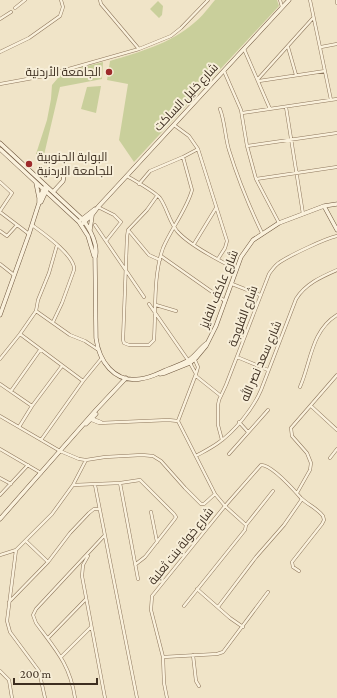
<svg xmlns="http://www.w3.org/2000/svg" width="337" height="698" viewBox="0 0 337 698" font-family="'Crimson Pro',Cairo,serif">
	<rect width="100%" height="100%" fill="#f0e4c8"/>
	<path fill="#c9cf9b" d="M215,0H277L279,6L134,162L119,140L128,84L107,80L110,61C139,52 170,44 194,23C202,17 208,8 215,0Z
		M158,1L163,6L162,15L159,18L150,9Z
		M103,62L102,79L60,87L44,155L36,154L47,120L51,99L52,85L63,72Z
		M101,86L96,113L81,109L87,87Z"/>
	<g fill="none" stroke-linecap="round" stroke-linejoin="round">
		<g stroke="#8d765c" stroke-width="3.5">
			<path id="street" d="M100,0L101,4L139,49
				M280,0L282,7
				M310,0L331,100
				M337,0V3
				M15,8L25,0
				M0,19L11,12
				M288,47L296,75
				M321,47L337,44
				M244,49L270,109
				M0,52L29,38L60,16L63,7L61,0
				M224,71L241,110L247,146L256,179L279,223
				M258,79L313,18
				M259,81L325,71
				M0,84L44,76L139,49L171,36L181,28L208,0
				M286,107L303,214
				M220,109C225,122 225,137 229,150C238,179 249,206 262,233
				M242,113L337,99
				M174,125L189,136L198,149L227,241L225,248L218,259
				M247,146L337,133
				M127,176C135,181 154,191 160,198C167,208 169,221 177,231C188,244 220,261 236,269
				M256,179L337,167
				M0,182L12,193L0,211
				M139,184L150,171L183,157L198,149
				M157,196L147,210L128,230L127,237L123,340L124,343L129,345H149L154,340C156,310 153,276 163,248C171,229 187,209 192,190L183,157
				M98,207L114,215L121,222L106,241
				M0,212L29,234
				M32,225C43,233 76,256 74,270L62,303L53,322
				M95,225L144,297
				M0,231L7,236L17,225
				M129,231L149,255L160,260
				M194,244L216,208
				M161,256L225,301
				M0,264L14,275
				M232,284L260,295
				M149,304L190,363L196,374
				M156,305L176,311
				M36,311L70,335L85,341L97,349
				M20,334L83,381
				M237,357L268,370
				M0,359L20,334L36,311L38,300L49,273L57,245
				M196,376L221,396
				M0,384L32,406
				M300,387C311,362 311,331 337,315
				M11,391L40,350
				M311,406L337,430
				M0,416L60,451L79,459L86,460L105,457L142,455L153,456L161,461L185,488L201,504H204L215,494
				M91,418L101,422
				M89,419L99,423L168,420L178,421
				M178,421L215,494L225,506L246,525
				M178,421L196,374L198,367L194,358
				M239,422L248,432
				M19,427L32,406L62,366
				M41,440L83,381L101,359
				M222,440L218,425V405L219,400L226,385L269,274C272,270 275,265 280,262C291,255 324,239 337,236
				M0,449L41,473
				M229,454L268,410
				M196,456C203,452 211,448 218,443C234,432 253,409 261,390L296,299C305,284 321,277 337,270
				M330,458L337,449
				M0,478L11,484
				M120,483L138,579
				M73,485L120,483L140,480L174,514L176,517L174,520L145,557L136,564
				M95,485L137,698
				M297,493L310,470L311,463L307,453L292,436L291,428L337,375
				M0,495L28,465
				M151,512L157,542
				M246,525L273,491
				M26,541L48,562
				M16,550L7,621L10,632L39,671L45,698
				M0,555L16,550L52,514L73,485L86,460
				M88,556L83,565L82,576L105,698
				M197,589L230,618L243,627
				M9,602L48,562L70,533L89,513L94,509H99
				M184,606L245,530L246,525
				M218,607L256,557L284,525L302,499
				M48,638L86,599
				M193,655L196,681L199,686
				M61,657L91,627
				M163,657L217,654L223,652L268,592
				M0,671L9,680L12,698
				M75,698C70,664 55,649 36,623L33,615L36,609L104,536
				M167,698L164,683L163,657L151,610L152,596L225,506L261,465C272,465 294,490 301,498C308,505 317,508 323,516L324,520L322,524L292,562L293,567L299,571"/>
		</g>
		<g stroke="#6f573f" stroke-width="4.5">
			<path id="secondary" d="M0,143L82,219C90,228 99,246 95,258L96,338C99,361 114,383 140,379C150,378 157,374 166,370C174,367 182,364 189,360C196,355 200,348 207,343
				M0,149L79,222L88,236L94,256
				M36,183L39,198
				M53,192L63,181L64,176
				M39,203L41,202L47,189
				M324,206L337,230
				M81,220L95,209
				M81,225L92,215L98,207L289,0
				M90,230L92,216
				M0,315L29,234L39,203V199L44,188
				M160,374L165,373L190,363L196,358L206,346L216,326L241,257L253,240L279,223L324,206L337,204
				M86,424L96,414
				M0,519L96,410L126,378"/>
		</g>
		<use href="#street" stroke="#faf1dc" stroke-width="2.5"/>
		<use href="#secondary" stroke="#faf1dc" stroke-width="3.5"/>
	</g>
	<g fill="#9e2a2b" stroke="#f7eed8" stroke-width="1.5">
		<circle cx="109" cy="72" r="4"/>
		<circle cx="29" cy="164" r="4"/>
	</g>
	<g text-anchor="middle" stroke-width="4" stroke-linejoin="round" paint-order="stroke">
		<g font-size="12" fill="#3d2e20" stroke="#f7eed8" text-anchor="end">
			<text x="101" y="76">الجامعة الأردنية</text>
			<text x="37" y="161" text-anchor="start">البوابة الجنوبية<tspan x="37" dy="14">للجامعة الاردنية</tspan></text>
		</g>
		<g font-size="12" fill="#3d2e20" stroke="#f7eed8">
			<text transform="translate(186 97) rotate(-47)" y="4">شارع خليل الساكت</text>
			<text transform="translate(219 289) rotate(-68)" y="4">شارع عاكف الفايز</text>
			<text transform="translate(243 316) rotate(-70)" y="4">شارع الفلوجة</text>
			<text transform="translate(261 361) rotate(-67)" y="4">شارع سعد نصر الله</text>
			<text transform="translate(181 546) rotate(-51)" y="4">شارع خولة بنت ثعلبة</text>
		</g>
	</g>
	<path d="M14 678v6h83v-6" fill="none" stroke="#3d2e20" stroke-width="2"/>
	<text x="20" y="678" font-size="12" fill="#3d2e20" stroke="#f7eed8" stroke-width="3" paint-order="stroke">200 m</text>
</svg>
